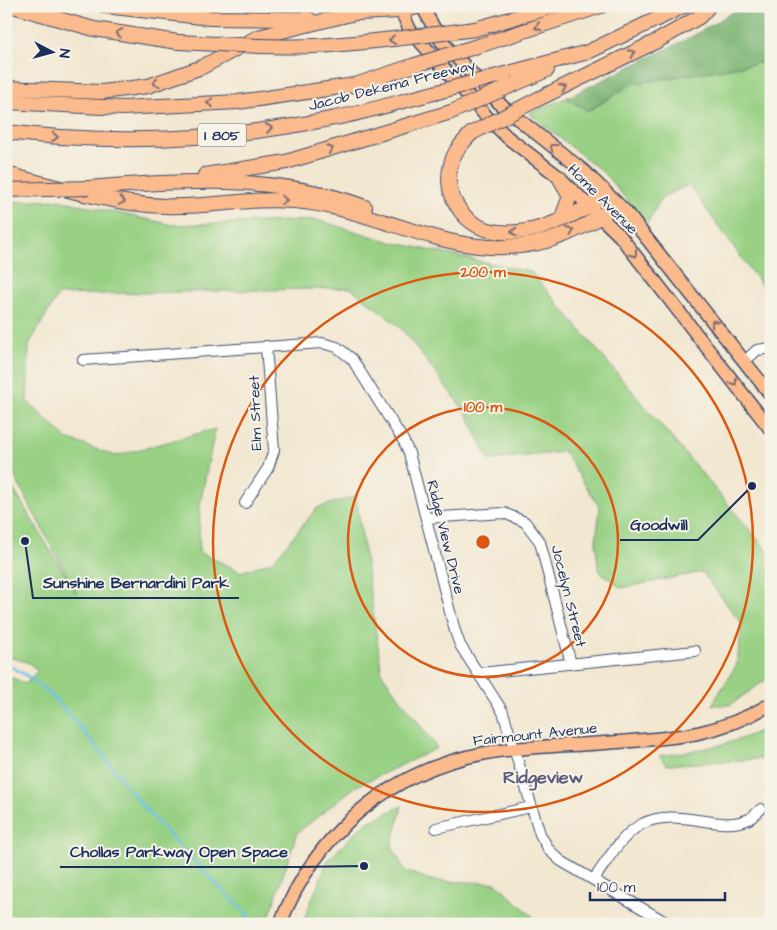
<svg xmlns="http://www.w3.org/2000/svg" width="777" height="930" viewBox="0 0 777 930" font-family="'Architects Daughter',sans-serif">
	<rect width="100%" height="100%" fill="#f7f3e8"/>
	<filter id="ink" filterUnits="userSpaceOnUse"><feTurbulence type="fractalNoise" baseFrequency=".02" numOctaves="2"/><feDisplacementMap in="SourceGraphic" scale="10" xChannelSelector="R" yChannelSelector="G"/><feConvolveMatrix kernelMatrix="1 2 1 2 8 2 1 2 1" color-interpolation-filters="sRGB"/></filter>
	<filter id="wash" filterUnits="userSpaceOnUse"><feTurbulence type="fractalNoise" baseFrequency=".0096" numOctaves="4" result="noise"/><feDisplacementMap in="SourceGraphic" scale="20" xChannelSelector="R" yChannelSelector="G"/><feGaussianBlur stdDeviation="1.12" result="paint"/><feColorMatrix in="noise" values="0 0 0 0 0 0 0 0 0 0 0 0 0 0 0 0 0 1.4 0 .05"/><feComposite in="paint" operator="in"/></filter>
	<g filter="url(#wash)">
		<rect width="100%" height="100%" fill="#f2e7d0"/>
		<path fill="#99d184" stroke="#5a8071" d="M771,61V311L769,296L689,185L662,197L647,224L604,173L529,113L566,98L589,111L632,84Z
			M59,200L173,225L317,220L391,242L531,272L771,555V601L769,603L771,676L730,705H712L737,664L742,624L702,572L621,588L598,570L596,540L600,508L564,452L489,460L467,414L401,328L351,288L58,295L29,344L27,401L67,439L116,456L215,429L200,505L199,552L241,572L273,561L317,508L356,496L382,674L437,748L355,787L297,833L267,924H7L10,853L6,848V675L26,684L38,670L27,662L6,656V477L76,593L6,460V202Z
			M771,725V758L667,765L659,756C699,750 736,745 771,725Z
			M402,806L392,846L405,871L434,881L496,883L541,924H302L328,860L364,824Z"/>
		<path fill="#7ab372" stroke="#4a7168" d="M743,6H771V61L632,84L588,111L566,98L691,37Z"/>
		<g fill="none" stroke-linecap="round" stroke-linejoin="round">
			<path stroke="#70c1eb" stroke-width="2.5" d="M6,665C57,683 107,765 143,806C179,847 218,886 257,924"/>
		</g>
	</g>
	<g filter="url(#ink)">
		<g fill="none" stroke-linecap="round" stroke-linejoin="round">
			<g stroke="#3b4b6f" stroke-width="12">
				<path id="minor" d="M83,360L322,343L337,347L352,359L403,440L409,453L455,631L460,645L503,712L540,834L549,850L561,861L669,924
					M745,361L757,350L771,348
					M245,503L268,468L274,450L266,346
					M426,518L504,513L525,522L540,542L571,664
					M480,673L695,651
					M436,828L531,807
					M594,879C608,860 621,835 642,824C678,806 719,833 749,819C753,817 757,812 761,809"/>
			</g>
			<g stroke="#3b4b6f" stroke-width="15">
				<path id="major" d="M399,6L410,30L487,117L507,137L559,177L620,236L771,430
					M422,6L441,41L502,106L585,172L625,211L771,395
					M280,924C316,833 389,770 486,753C529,745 575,746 618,742C676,738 720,735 771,704"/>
			</g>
			<g stroke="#3b4b6f" stroke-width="16">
				<path id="highway" d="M13,6L94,29L178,42
					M105,6L210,18L309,19
					M358,13L401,11L422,6
					M475,29L555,6
					M481,45L601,6
					M505,74L588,52L684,6
					M515,84L547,70
					M6,88L102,92L148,86L202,67L258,37L355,13L369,6
					M536,100L659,40L699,17L709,6
					M6,102L122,108L238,102L355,85L412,66
					M6,132C115,145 228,140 335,118C368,112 401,101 434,93
					M472,133C463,142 454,151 451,164C443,194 462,225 493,231C522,236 548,227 574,214C579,211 587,209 591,205C596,201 600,195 603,190
					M6,174C58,187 111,204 165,206C208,208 250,197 294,201C391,209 470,276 569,233C588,224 600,219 616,203
					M205,175L286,162L451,112
					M559,177L570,196L561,220
					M89,188C182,180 276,174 365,207"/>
			</g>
			<use href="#minor" stroke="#fff" stroke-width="10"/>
			<use href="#major" stroke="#fbbb8d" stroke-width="12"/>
			<use href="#highway" stroke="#fbbb8d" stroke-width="14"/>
			<g stroke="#3b4b6f" stroke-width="16" stroke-linecap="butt">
				<path id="highway-bridge" d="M178,42C224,44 270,48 315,46C369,43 422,36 475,29
					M412,66L481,45
					M434,93L505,74
					M451,112L515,84
					M472,133L536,100
					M6,190L89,188"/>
			</g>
			<use href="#highway-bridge" stroke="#fbbb8d" stroke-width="14"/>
		</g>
		<defs><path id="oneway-chevron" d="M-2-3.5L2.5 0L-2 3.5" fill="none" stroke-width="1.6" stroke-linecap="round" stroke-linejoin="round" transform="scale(1.25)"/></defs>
		<g stroke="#806e73">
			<use href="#oneway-chevron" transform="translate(538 27) rotate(162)"/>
			<use href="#oneway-chevron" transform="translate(119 33) rotate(-170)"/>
			<use href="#oneway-chevron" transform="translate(392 40) rotate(172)"/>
			<use href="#oneway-chevron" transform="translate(632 53) rotate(-27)"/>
			<use href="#oneway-chevron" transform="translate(156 83) rotate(161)"/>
			<use href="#oneway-chevron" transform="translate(563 88) rotate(-25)"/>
			<use href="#oneway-chevron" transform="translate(210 103) rotate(177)"/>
			<use href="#oneway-chevron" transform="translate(269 128) rotate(-8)"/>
			<use href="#oneway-chevron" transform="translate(55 137) rotate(3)"/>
			<use href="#oneway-chevron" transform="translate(553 147) rotate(-142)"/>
			<use href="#oneway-chevron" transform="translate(330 149) rotate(-16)"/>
			<use href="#oneway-chevron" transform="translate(284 200) rotate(3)"/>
			<use href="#oneway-chevron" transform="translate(122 201) rotate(11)"/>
			<use href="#oneway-chevron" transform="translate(571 231) rotate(-24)"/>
			<use href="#oneway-chevron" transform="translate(514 232) rotate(178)"/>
			<use href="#oneway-chevron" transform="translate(634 254) rotate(52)"/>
			<use href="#oneway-chevron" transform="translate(714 323) rotate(-128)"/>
			<use href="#oneway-chevron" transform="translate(734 382) rotate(52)"/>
		</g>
	</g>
	<g fill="none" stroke="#de5710" stroke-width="2.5">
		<circle cx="483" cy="542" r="135"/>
		<circle cx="483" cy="542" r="270"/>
	</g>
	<g text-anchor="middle" stroke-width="4" stroke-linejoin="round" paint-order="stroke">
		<rect fill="#f7f3e8" stroke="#5d6a87" stroke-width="1" x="198" y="123.5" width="48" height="23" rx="4"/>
		<g font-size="14" font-weight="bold" fill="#1b2f5e">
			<text x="222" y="140">I 805</text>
		</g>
		<g font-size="15" fill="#1b2f5e" stroke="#f7f3e8">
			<text transform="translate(392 85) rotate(-14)" y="5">Jacob Dekema Freeway</text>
			<text transform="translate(603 199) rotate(45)" y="5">Home Avenue</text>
			<text transform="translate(255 413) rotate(-92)" y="5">Elm Street</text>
			<text transform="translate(446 537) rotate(76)" y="5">Ridge View Drive</text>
			<text transform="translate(569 596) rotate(76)" y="5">Jocelyn Street</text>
			<text transform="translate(535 734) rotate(-6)" y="5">Fairmount Avenue</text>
		</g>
		<g font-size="18" font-weight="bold" fill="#5e5a7f" stroke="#f7f3e8">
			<text x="543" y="783">Ridgeview</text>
		</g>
	</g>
	<circle cx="483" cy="542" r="8" fill="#de5710" stroke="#f7f3e8" stroke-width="2.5"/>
	<g font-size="15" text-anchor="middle" font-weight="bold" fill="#de5710" stroke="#f7f3e8" stroke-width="4" stroke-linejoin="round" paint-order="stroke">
		<text x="483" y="277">200 m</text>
		<text x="483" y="412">100 m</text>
	</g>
	<path fill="none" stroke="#1b2f5e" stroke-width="2" d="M752 486L698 540H620M25 541L33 598H239M364 866L298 867H60"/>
	<g fill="#1b2f5e" stroke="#f7f3e8" stroke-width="2">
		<circle cx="752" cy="486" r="5"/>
		<circle cx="25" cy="541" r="5"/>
		<circle cx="364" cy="866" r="5"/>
	</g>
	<g font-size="16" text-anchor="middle" font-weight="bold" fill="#1b2f5e" stroke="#f7f3e8" stroke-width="4" stroke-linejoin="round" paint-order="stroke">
		<text x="659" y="530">Goodwill</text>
		<text x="136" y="588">Sunshine Bernardini Park</text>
		<text x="179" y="857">Chollas Parkway Open Space</text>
	</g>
	<rect width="777" height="930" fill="none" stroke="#f7f3e8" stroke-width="25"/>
	<g transform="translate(52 52) rotate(96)" stroke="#f7f3e8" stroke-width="4" paint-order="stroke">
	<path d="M0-4L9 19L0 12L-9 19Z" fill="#1b2f5e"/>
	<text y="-8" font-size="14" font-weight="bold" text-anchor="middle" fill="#1b2f5e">N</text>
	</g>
	<path d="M590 892v8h135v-8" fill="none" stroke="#1b2f5e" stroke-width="2.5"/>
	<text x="597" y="892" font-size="15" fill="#1b2f5e" stroke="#f7f3e8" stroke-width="4" paint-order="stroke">100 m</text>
</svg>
